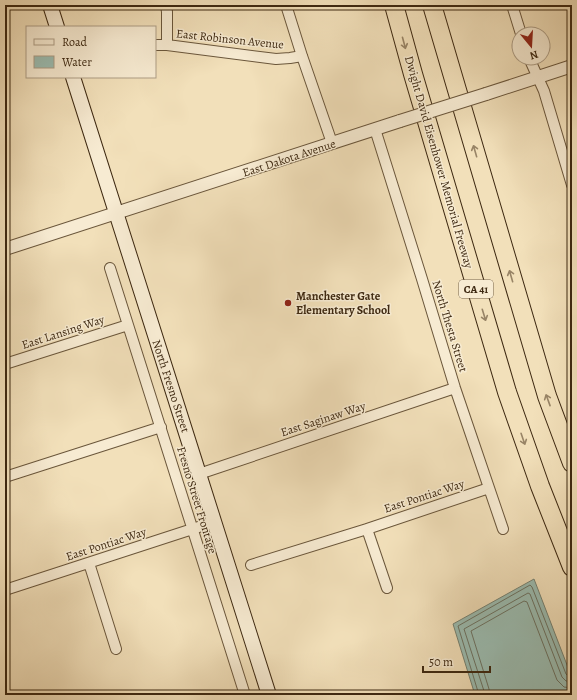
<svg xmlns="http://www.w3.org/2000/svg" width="577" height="700" viewBox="0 0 577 700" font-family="Alegreya,serif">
	<rect width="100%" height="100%" fill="#f2e0ba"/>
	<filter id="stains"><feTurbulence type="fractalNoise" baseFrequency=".005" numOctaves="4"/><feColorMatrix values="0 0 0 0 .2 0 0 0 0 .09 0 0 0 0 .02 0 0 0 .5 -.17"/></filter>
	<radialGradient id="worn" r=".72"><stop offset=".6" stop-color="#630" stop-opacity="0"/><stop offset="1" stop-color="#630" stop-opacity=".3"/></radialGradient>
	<path fill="#9bbdb2" stroke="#758172" d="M534,579L572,678V695H475L453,624Z"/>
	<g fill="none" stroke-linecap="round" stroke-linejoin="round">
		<path stroke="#6c7262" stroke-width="1" d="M479,695L458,626L530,585L532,587L566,674L569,677H572
			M484,695V691L464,629L528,593L530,594L562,677L566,681L572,682
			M490,695L489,689L471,631L524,601L527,602L557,680L564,687L572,688"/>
		<g stroke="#6a563b" stroke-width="12">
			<path id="minor" d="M166,5L167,12V45
				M286,5L302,56L332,143
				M512,5L521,34
				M155,45H167L276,59L290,58L302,56
				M529,58L544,91L572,185
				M375,129L422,279L455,388L503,529
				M110,268L245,695
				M5,364L128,325
				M199,474L455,388
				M5,477L161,427
				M367,529L387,588
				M89,563L116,649
				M251,565L367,529L489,488
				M5,590L214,522"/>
		</g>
		<g stroke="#6a563b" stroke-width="14">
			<path id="tertiary" d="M486,94L572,66
				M5,249L400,121"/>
		</g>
		<g stroke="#3d2811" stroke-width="16">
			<path id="secondary" d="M50,5L57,27
				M73,77L199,474L269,695"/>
		</g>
		<g stroke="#3d2811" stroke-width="20">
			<path id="motorway" d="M394,5L413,74L507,392L540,486L572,567
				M432,5L547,396L572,463"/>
		</g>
		<use href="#minor" stroke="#f7ebd2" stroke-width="10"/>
		<use href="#tertiary" stroke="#f7ebd2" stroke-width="12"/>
		<use href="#secondary" stroke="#f7ebd2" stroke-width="14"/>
		<use href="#motorway" stroke="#f2e0ba" stroke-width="18"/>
		<g stroke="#6a563b" stroke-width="14" stroke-linecap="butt">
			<path id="tertiary-bridge" d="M400,121L486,94"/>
		</g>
		<use href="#tertiary-bridge" stroke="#f7ebd2" stroke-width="12"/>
	</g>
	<defs><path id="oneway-shaft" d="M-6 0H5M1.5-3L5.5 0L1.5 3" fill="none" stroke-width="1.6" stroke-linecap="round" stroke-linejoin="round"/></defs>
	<g stroke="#988466">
		<use href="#oneway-shaft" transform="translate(404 43) rotate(75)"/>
		<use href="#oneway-shaft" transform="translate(475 151) rotate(-106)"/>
		<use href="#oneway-shaft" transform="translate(511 276) rotate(-106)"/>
		<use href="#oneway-shaft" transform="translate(484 315) rotate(73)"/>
		<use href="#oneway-shaft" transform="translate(548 400) rotate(-110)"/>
		<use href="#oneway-shaft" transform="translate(523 439) rotate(71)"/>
	</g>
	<circle fill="#8f2418" stroke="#f7ebd2" stroke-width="1.5" cx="288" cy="303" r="4"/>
	<g text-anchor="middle" stroke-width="3" stroke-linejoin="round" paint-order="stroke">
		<rect fill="#f7ebd2" stroke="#75624b" stroke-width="1" x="459" y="280" width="34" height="18" rx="3"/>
		<g font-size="11" font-weight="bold" fill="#3d2811">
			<text x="476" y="293">CA 41</text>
		</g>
		<g font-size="12" fill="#3d2811" stroke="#f7ebd2">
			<text transform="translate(230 39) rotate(6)" y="4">East Robinson Avenue</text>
			<text transform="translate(289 158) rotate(-18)" y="4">East Dakota Avenue</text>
			<text transform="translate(439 162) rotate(74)" y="4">Dwight David Eisenhower Memorial Freeway</text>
			<text transform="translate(450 326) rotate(73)" y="4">North Thesta Street</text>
			<text transform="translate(63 332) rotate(-18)" y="4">East Lansing Way</text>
			<text transform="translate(171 386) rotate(72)" y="4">North Fresno Street</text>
			<text transform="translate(323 419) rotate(-18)" y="4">East Saginaw Way</text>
			<text transform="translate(424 496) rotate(-18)" y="4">East Pontiac Way</text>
			<text transform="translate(197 500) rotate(73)" y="4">Fresno Street Frontage</text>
			<text transform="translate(106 544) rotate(-18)" y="4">East Pontiac Way</text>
		</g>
		<g font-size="12" font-weight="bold" fill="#3d2811" stroke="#f7ebd2" text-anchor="start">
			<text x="296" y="300">Manchester Gate<tspan x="296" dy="14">Elementary School</tspan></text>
		</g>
	</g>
	<rect width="577" height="700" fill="none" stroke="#f2e0ba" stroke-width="20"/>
	<rect x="6" y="6" width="565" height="688" fill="none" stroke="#3d2811" stroke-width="2"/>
	<rect x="10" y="10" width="557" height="680" fill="none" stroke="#3d2811"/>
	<rect x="26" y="26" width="130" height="52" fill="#f7ebd2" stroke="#ad9d85"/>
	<rect x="34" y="39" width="20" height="6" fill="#f7ebd2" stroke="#ad9d85"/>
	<text x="62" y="46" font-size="12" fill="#3d2811">Road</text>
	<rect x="34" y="56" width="20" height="12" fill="#9bbdb2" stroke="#ad9d85"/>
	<text x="62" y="66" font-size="12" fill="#3d2811">Water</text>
	<g transform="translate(531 46) rotate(162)"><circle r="19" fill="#f7ebd2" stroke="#ad9d85"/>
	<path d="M0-3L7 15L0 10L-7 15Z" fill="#8f2418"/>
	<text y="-6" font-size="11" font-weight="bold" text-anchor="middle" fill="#3d2811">N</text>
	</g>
	<path d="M423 666v6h67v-6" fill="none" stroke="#3d2811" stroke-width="2"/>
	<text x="429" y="666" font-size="12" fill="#3d2811" stroke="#f7ebd2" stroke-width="3" paint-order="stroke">50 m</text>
	<rect width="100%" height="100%" filter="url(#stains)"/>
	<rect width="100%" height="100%" fill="url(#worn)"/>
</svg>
